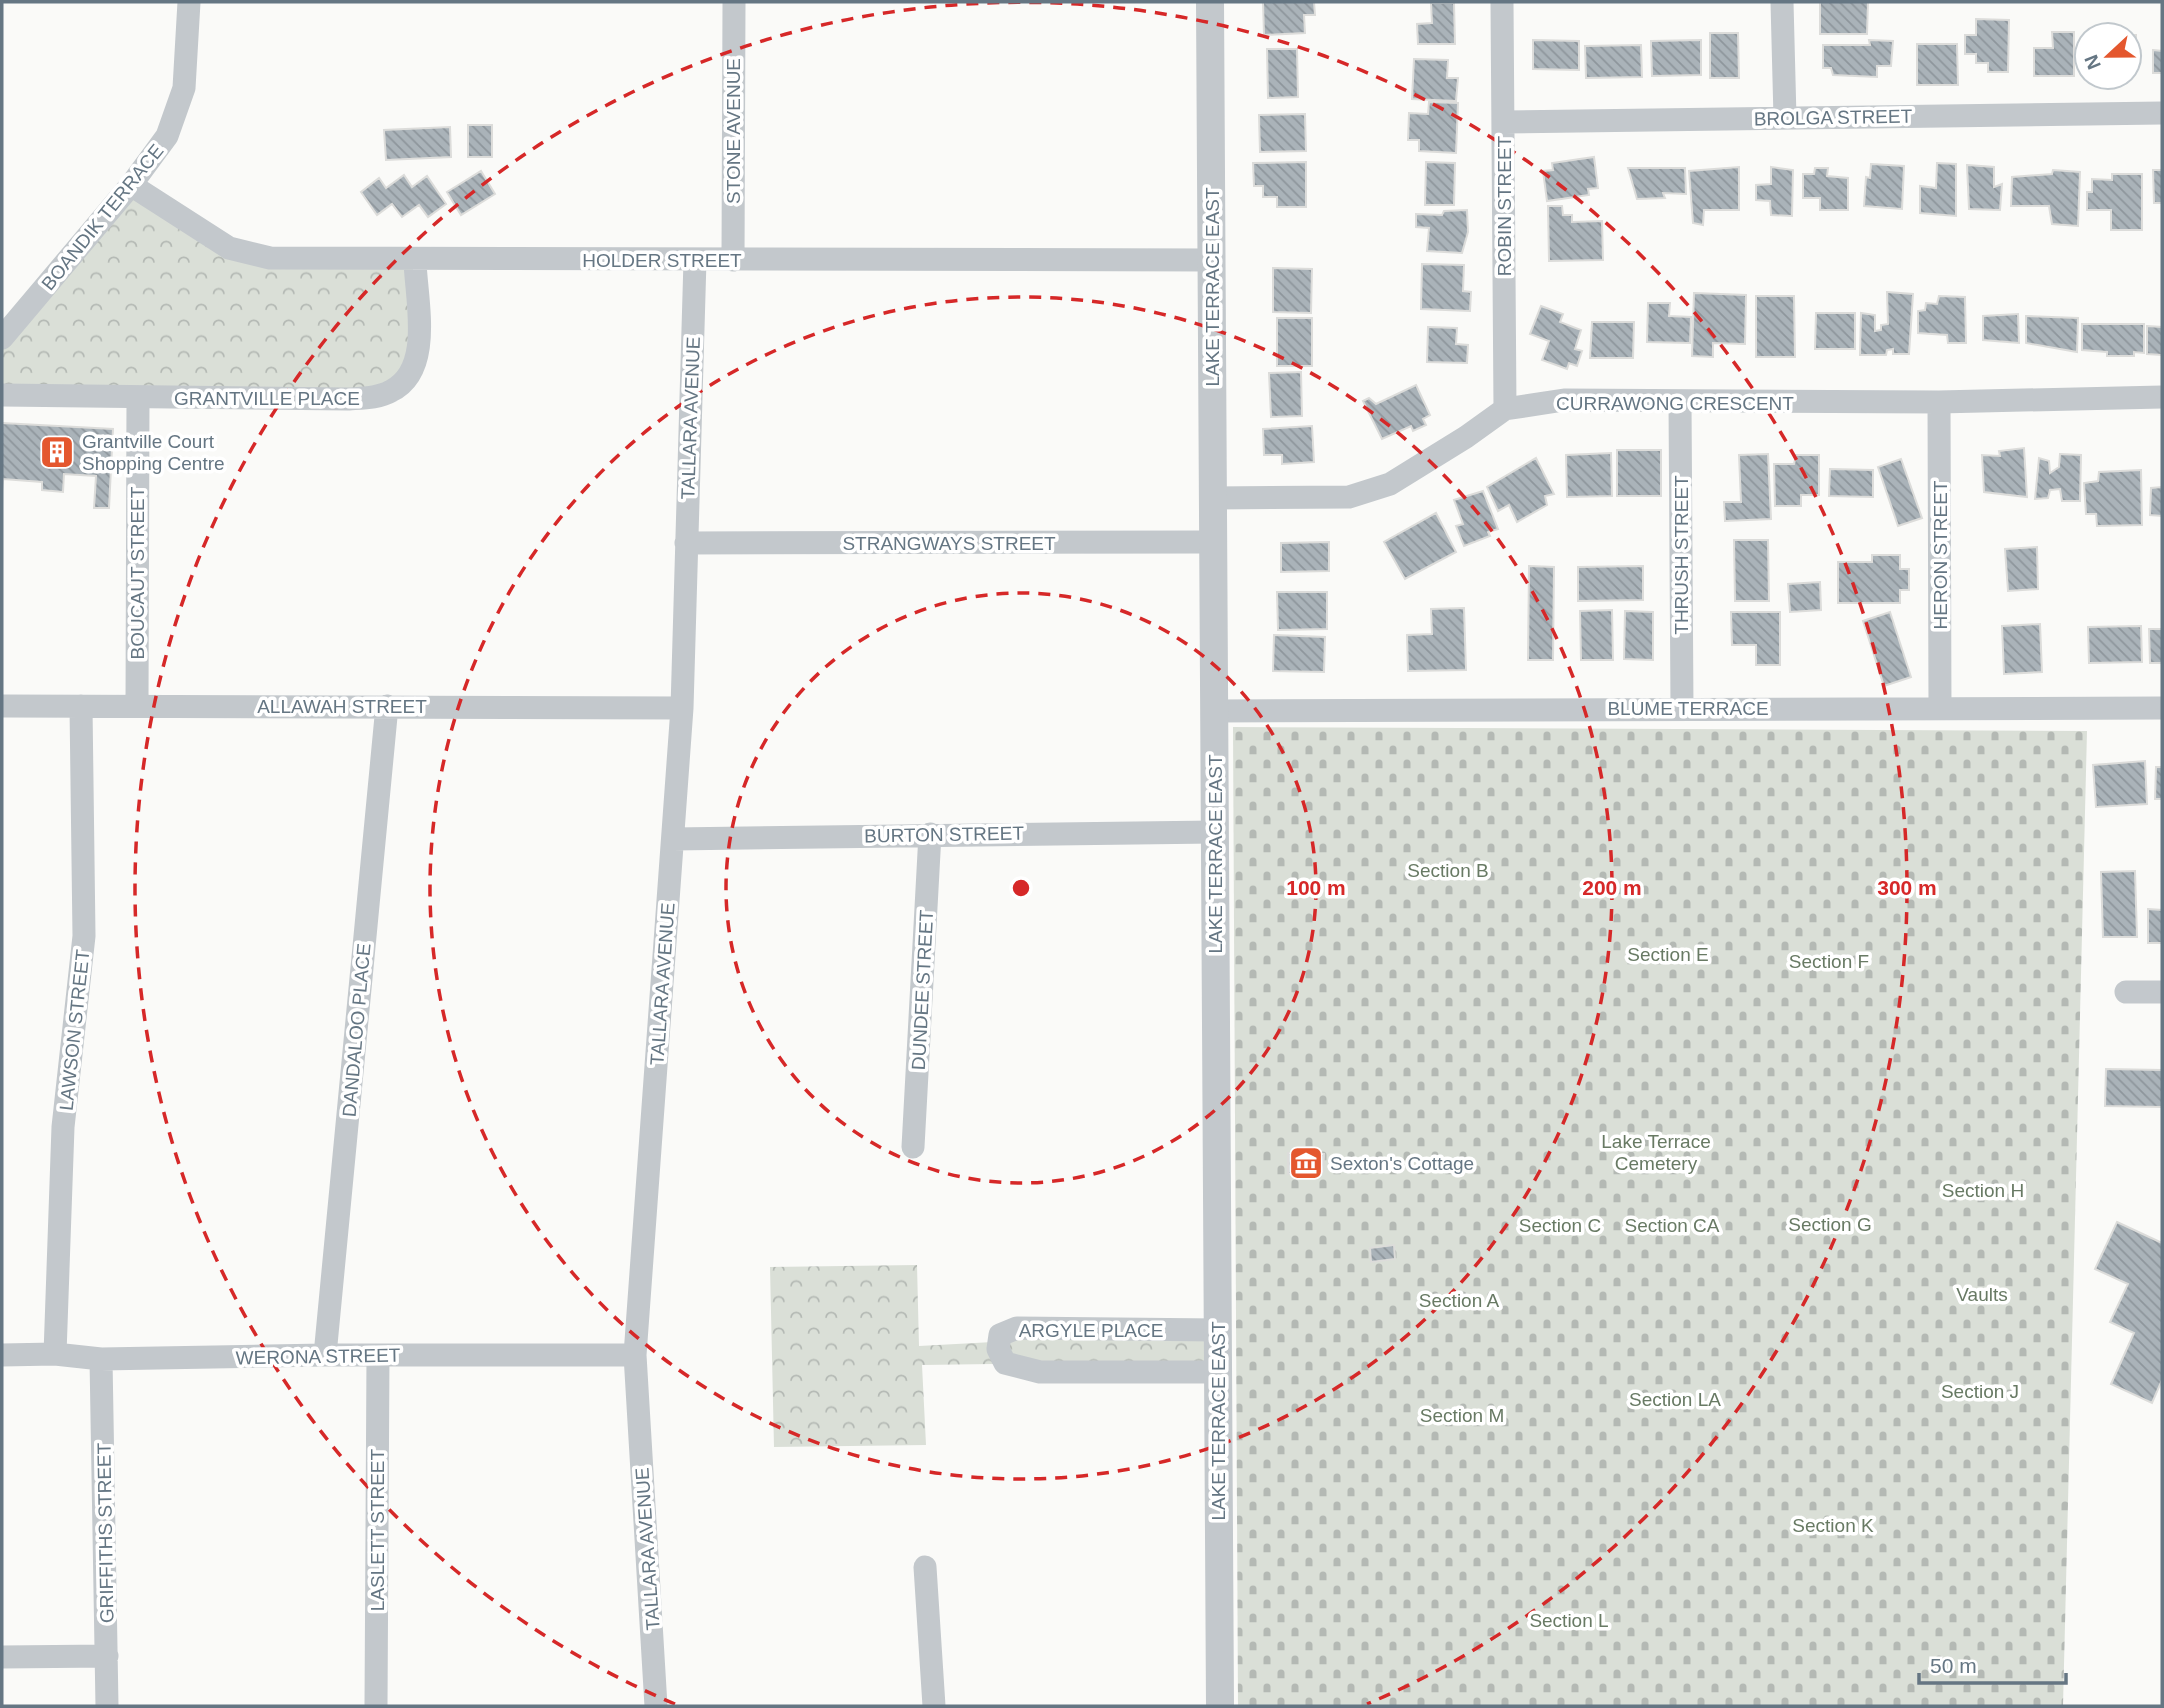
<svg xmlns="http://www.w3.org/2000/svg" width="2164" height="1708" viewBox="0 0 2164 1708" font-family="Arial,sans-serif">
	<defs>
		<pattern id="cemetery-stones" width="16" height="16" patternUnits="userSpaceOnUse" patternTransform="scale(1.75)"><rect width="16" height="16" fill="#dadfd7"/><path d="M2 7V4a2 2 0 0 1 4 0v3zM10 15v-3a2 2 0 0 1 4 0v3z" fill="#b4b9b4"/></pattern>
		<pattern id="park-crowns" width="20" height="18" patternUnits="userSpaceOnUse" patternTransform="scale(1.75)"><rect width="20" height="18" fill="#dadfd7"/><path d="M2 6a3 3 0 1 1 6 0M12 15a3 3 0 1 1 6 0" fill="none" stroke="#b4b9b4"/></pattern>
		<pattern id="building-back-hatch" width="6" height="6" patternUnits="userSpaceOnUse" patternTransform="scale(1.75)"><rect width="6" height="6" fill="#aab3b9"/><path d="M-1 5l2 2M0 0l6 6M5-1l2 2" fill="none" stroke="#8e969c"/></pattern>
	</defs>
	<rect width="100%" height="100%" fill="#fafaf8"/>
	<path fill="url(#cemetery-stones)" d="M1233,727L2087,731L2063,1706H1238Z"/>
	<path fill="url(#park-crowns)" d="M131,194L203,242L413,264L412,359L386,388L2,391V348Z
		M917,1265L919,1346L993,1342V1364L922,1365L926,1445L774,1447L770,1267Z
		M1214,1334L1215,1367L1008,1360L1004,1338Z"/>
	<path fill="url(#building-back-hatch)" stroke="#dcdcda" stroke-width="2" d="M1263,2H1314L1315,15H1304L1305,33L1264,35Z
		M1820,2H1868L1867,34H1820Z
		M1431,3H1454L1455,44H1418L1417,24L1432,23Z
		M1976,19L2009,20L2008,72H1988V63H1976V54H1965V35H1976Z
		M2052,32H2074V76H2034V48H2053Z
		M1710,33H1738L1739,78H1710Z
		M2095,35H2136L2135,70H2129V35Z
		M1533,40L1579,41V70L1533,69Z
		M1701,40V75L1652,76L1651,41Z
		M1869,40L1893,41L1891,66H1877V77L1833,75L1831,68H1823V45H1870Z
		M1917,44H1957L1958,85H1917Z
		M1641,45L1642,77L1586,78L1585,46Z
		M1267,49H1297L1298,97L1268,98Z
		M2153,50L2162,51V73H2153Z
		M1414,59L1448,60L1447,78H1458L1456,101L1412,99Z
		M1429,102L1458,103L1456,153L1419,151V140H1408L1409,113L1428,114Z
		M1305,114L1306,151L1260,152L1259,115Z
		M468,125H492V157H468Z
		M450,127L451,157L386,160L384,130Z
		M1594,157L1598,188L1588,189L1589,195L1547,201L1543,171L1553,170L1552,163Z
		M1306,162V207H1277V197H1263V186H1254L1253,163Z
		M1426,162L1455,163L1454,205H1425Z
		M1937,163L1956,164V216L1920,213V186L1936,188Z
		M1871,164L1904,166L1902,209L1864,206L1866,177L1870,178Z
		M1967,165L1994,167V187L2002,184L2000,210L1969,209Z
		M1739,167V210H1704L1703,225L1693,223L1689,171Z
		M1771,167L1793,170L1792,216L1771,215L1770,201L1756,200V185L1771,184Z
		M1628,168H1685L1686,194L1663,193L1665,198L1637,199Z
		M1815,168H1828L1827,176L1848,178V210H1820V198H1803V174H1814Z
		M2053,170L2080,172L2078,226L2052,224L2049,206H2011L2012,177L2052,174Z
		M2153,170H2162V203H2154Z
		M481,171L495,194L461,215L447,192Z
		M2112,174H2142V230H2111V210H2087V192H2092V179L2112,180Z
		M404,175L412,187L427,176L446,204L428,217L419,205L402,217L392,204L377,215L361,192L379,178L386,188Z
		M1548,206H1562L1563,215H1572V222L1602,221L1603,260L1549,261Z
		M1467,210L1468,232L1462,253L1427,251L1429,228L1416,227V214L1442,215L1444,211Z
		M1422,264L1464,265L1463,291L1471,292L1470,311L1421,309Z
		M1273,268L1312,269L1311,313L1273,312Z
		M1887,292L1913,294L1909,354H1893V349L1887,350L1886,355H1860L1861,313L1875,315V331L1881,330V325L1888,324Z
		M1694,293L1746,295L1745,344L1713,343V357L1692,356Z
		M1756,296H1794L1795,357H1756Z
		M1939,296L1965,297L1966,343H1948L1947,335L1918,333V311L1925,310L1926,303L1937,304Z
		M1648,303H1670L1669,316L1691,317L1690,343L1647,342Z
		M1541,306L1563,314L1560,322L1581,330L1575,349L1582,351L1577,366L1569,363L1567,369L1542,360L1549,341L1530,334Z
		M1816,313H1855V349H1815Z
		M2018,314L2019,343L1983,340V316Z
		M2026,316L2078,318L2077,352L2026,343Z
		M1277,318H1312V366H1277Z
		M1592,322H1634L1633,358H1590Z
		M2082,324H2144V353L2134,352V356H2107V352L2082,350Z
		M2147,326L2162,327V355L2147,354Z
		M1428,327L1457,328L1456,344L1468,345L1467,363L1427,362Z
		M1301,372L1302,416L1271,417L1269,373Z
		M1416,385L1430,415L1423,419L1426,425L1413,431L1411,426L1382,439L1363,401L1369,398L1376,404Z
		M2,423L113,429L109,508H94L96,476L64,474L63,492L42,490V482L3,479L2,491Z
		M1312,426L1314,462L1282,464V455H1264L1263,429Z
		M2024,448L2027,497L1984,492L1982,455L2000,456L1999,451Z
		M1617,450H1661V496H1617Z
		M1611,453L1612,496L1567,497L1566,455Z
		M1768,454L1771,519L1725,521L1724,502H1741L1739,455Z
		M2060,454L2081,455L2080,501H2062L2060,489L2050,490L2048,498L2035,499L2039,458L2049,461L2050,473L2059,467Z
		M1796,455H1819V495H1801V506H1775L1774,464H1794Z
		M1536,458L1554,494L1545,496L1547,505L1517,522L1509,505L1498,511L1487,487Z
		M1901,459L1922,518L1898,526L1878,467Z
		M1830,469L1873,470V497L1829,496Z
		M2141,470L2142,525L2097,526L2096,514H2086L2084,483L2098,481L2099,472Z
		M2162,487V516L2150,515L2151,488Z
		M1483,491L1498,529L1488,532L1490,536L1464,546L1456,526L1463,524L1454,500Z
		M1436,513L1456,552L1405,579L1384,542Z
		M1734,540H1768L1769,601H1735Z
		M1329,542V571L1281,572V543Z
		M2037,547L2038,589L2008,591L2005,549Z
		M1872,555H1900V569H1909V590H1900V603H1838V562H1872Z
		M1529,566L1554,567L1553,660H1528Z
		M1643,566V600L1578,601V567Z
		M1820,582L1821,610L1790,612L1788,584Z
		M1277,592H1327V629L1278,630Z
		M1464,608L1466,670L1408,671L1407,635L1432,634L1431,609Z
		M1612,610L1613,660H1581L1580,611Z
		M1625,611L1653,612V660L1624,659Z
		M1731,612H1780V665H1756V645H1732Z
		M1890,612L1911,677L1884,686L1863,621Z
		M2040,624L2042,672L2004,674L2002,626Z
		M2141,626L2142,662L2089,663L2088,627Z
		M2149,629H2162V663H2150Z
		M1274,635L1325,637L1324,672L1273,671Z
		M2145,761L2147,804L2096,807L2093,765Z
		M2156,767H2162V799H2155Z
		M2135,871L2137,937H2103L2101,872Z
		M2148,909L2162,910V943H2148Z
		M2106,1069L2162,1070V1107L2105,1106Z
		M1297,1148H1312V1154H1324L1323,1172H1314V1179H1297V1174H1288V1153H1297Z
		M2117,1222L2162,1243V1380L2152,1403L2111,1384L2134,1333L2110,1322L2128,1284L2095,1269Z
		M1394,1245L1395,1259L1371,1262L1370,1248Z"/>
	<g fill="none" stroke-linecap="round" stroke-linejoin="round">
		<path stroke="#c3c8cc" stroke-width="23" d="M1502,2L1505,409
			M1782,2L1785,118
			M1504,122L2162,113
			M131,185L229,248L270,258L1212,260
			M733,260L734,2
			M2,338L131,185L167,136L184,88L189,2
			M2,395L349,399C363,398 379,398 391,391C434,370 416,299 415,261
			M1939,402L1940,708
			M1680,403L1682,707
			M1212,498L1349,497L1390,484L1466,437L1505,409L1564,400L1939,402L2162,397
			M686,543L1212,542
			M2,706L682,708
			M137,706L138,397
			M1214,711L2162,708
			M673,839L1215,832
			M2126,992H2162
			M913,1147L930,834
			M1218,1330L1017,1328L1000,1335L998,1349L1005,1363L1040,1372H1218
			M55,1354L63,1127L84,936L81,706
			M2,1355L55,1354L101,1359L325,1355H635
			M325,1355L387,706
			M101,1359L107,1706
			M925,1567L934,1706
			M2,1657L107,1656
			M376,1706L378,1355
			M656,1706L635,1355L682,708L695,260"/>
		<path stroke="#c3c8cc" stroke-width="28" d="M1210,2L1220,1706"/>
	</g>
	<g fill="none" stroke="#d62828" stroke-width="3.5" stroke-dasharray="12 9">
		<circle cx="1021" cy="888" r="295"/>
		<circle cx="1021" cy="888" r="591"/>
		<path d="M675 1704A886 886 0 1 1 1367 1704"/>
	</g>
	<defs>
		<g id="building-square" transform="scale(1.75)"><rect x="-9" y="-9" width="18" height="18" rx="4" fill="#e4572e" stroke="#fff"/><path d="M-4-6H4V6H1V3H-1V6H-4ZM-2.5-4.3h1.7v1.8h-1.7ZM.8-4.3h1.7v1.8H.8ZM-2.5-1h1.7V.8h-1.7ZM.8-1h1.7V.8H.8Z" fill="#fff"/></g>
		<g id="museum-square" transform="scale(1.75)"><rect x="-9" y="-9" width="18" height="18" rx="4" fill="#e4572e" stroke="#fff"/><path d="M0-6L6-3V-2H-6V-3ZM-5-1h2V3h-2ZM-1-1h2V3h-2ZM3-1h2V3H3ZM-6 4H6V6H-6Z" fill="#fff"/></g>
	</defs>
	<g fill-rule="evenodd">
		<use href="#building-square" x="57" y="452"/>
		<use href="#museum-square" x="1306" y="1163"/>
	</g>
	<g text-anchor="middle" stroke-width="7" stroke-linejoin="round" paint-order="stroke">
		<g font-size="19" fill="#657683" stroke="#fff">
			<text transform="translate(1833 117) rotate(-1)" y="7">BROLGA STREET</text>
			<text transform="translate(733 131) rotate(-90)" y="7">STONE AVENUE</text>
			<text transform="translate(1504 206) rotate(-90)" y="7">ROBIN STREET</text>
			<text transform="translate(102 217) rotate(-51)" y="7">BOANDIK TERRACE</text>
			<text x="662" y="267">HOLDER STREET</text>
			<text transform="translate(1212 287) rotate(-90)" y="7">LAKE TERRACE EAST</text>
			<text x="267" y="405">GRANTVILLE PLACE</text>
			<text x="1675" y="410">CURRAWONG CRESCENT</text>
			<text transform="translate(690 418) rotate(-88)" y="7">TALLARA AVENUE</text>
			<text x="949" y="550">STRANGWAYS STREET</text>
			<text transform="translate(1681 555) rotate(-90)" y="7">THRUSH STREET</text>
			<text transform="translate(1940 555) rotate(-90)" y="7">HERON STREET</text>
			<text transform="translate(137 573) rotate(-90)" y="7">BOUCAUT STREET</text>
			<text x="342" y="713">ALLAWAH STREET</text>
			<text x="1688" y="715">BLUME TERRACE</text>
			<text transform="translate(944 834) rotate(-1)" y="7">BURTON STREET</text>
			<text transform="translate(1215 854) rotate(-90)" y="7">LAKE TERRACE EAST</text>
			<text transform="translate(662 984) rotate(-86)" y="7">TALLARA AVENUE</text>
			<text transform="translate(922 990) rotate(-87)" y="7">DUNDEE STREET</text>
			<text transform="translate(74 1030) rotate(-84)" y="7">LAWSON STREET</text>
			<text transform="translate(356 1030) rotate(-85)" y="7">DANDALOO PLACE</text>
			<text x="1091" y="1337">ARGYLE PLACE</text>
			<text transform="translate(318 1356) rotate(-1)" y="7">WERONA STREET</text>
			<text transform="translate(1218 1421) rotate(-90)" y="7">LAKE TERRACE EAST</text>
			<text transform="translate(377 1530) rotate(-90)" y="7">LASLETT STREET</text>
			<text transform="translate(105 1533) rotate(-91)" y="7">GRIFFITHS STREET</text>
			<text transform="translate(647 1549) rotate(-94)" y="7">TALLARA AVENUE</text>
		</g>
		<g font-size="19" fill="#657683" stroke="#fff" text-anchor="start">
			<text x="82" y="448">Grantville Court<tspan x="82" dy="22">Shopping Centre</tspan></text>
			<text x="1330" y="1170">Sexton's Cottage</text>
		</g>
		<g font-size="19" fill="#687a64" stroke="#fff">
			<text x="1448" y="877">Section B</text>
			<text x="1668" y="961">Section E</text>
			<text x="1829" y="968">Section F</text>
			<text x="1656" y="1148">Lake Terrace<tspan x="1656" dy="22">Cemetery</tspan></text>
			<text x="1983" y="1197">Section H</text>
			<text x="1830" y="1231">Section G</text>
			<text x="1560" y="1232">Section C</text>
			<text x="1672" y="1232">Section CA</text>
			<text x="1982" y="1301">Vaults</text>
			<text x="1459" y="1307">Section A</text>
			<text x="1980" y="1398">Section J</text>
			<text x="1675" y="1406">Section LA</text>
			<text x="1462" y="1422">Section M</text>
			<text x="1833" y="1532">Section K</text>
			<text x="1569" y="1627">Section L</text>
		</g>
	</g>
	<circle cx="1021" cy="888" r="10" fill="#d62828" stroke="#fff" stroke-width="3.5"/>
	<g font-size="21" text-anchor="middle" font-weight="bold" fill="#d62828" stroke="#fff" stroke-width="7" stroke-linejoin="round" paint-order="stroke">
		<text x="1316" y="895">100 m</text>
		<text x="1612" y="895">200 m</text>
		<text x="1907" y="895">300 m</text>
	</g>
	<rect width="2164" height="1708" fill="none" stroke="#657683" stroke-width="7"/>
	<g transform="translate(2108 56) rotate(248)"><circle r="33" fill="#ffffff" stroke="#c1c8cd" stroke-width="2"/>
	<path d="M0-5L12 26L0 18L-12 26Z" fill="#e4572e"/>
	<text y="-10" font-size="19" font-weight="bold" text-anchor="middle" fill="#657683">N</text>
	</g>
	<path d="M1919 1673v10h147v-10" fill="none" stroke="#657683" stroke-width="3.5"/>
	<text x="1930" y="1673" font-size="21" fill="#657683" stroke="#ffffff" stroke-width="5" paint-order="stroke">50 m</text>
</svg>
